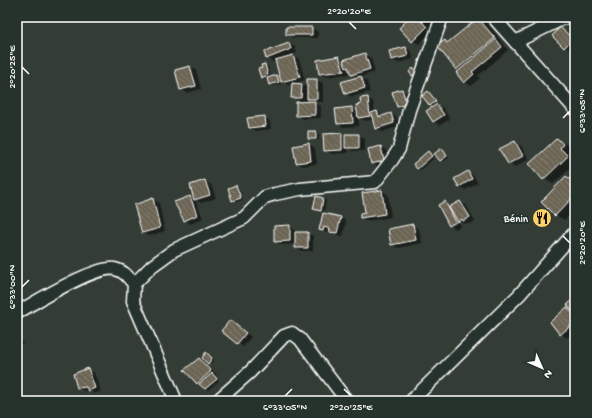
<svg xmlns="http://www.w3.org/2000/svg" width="592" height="418" viewBox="0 0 592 418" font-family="'Gochi Hand',sans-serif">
	<defs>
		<pattern id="building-back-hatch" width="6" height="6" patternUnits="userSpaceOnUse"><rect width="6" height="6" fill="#6c6555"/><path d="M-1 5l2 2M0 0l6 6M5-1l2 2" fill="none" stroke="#827c6e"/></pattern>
	</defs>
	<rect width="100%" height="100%" fill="#343d35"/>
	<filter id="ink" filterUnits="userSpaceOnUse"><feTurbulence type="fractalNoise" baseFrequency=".025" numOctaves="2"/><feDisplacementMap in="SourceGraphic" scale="8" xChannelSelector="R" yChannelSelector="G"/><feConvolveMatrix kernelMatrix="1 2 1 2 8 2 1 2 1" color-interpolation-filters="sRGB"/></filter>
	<g filter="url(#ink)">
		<path fill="#0007" fill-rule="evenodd" d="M412,17L417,20L419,17H438L428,27L432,31L419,44L413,41Z
			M479,19L488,24L508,50L478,76L480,78L471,86L465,82L460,71L457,69L445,41L448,43Z
			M312,28L318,32V38H293L287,35Z
			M560,28L566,32L575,40V46L571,50L565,47Z
			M289,44L295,47L297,53L291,55L299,59L305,80L288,85L280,80L281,84L272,86L270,84L268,77L265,78L262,77L265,65L268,66L271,78L277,76L282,79L276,61L273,62L267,58Z
			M406,48L412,52L413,59L398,63L392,59Z
			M365,54L371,58L375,72L360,77L367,81L370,92L352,97L346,93L359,78L352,74L350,69L347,68L349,74L326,77L320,74L339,57L345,61Z
			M190,67L196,70L201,89L187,93L181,89Z
			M317,80L323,83V102H314L321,106V118L303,119L297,115L304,101H298L292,97L293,84L302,85L308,88ZM307,98L314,102H307Z
			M402,90L408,93L412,107L404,110L398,106Z
			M428,92L438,103L437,104L443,108L450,119L440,125L434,122L427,111L434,107L431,105Z
			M367,98L373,101L375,113L377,112L384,116L391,114L397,118L400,126L382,132L376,128L373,120L365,121L358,117L359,126L344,127L338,124L352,108L358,112ZM366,113L373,116V119L365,114Z
			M264,117L270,121L271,129L256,131L249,127Z
			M309,132H316L319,134V140H312L309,138Z
			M342,134L346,137L359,135L365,138V151H352L348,148V153L331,154L325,150Z
			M557,139L566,144L572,150L568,153L575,160V164L553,184L544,179Z
			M515,142L521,146L529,159L515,167L509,164L501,150Z
			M309,144L315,148L317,164L303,166L297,163Z
			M381,147L387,151L390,164L378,167L372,163Z
			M442,149L449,158L443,162L440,160Z
			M428,152L434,158L421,170L414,164Z
			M468,172L474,176L478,183L465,190L459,186Z
			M566,177L575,182V209L565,220L555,215Z
			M205,181L211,185L216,198L201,203L195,199Z
			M236,186L239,188L243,200L236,202L233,201L229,188Z
			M382,191L388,195L391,217L367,221L361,217Z
			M190,197L196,201L203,218L191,224L185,220Z
			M317,197L326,200L324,212L315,209Z
			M153,199L159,203L165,231L149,236L143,233Z
			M460,202L466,205L475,221L470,224L467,223L464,224L459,221L461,226L456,229L450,225L445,203L451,206Z
			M340,218L346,221L343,236L337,235L330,231L329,233H326L320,229Z
			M289,226L295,230L296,233H307L313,236V251H302L296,248V244L281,245L275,241Z
			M413,226L419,229L422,243L398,248L392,245Z
			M575,299V331L567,338L561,334L567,308L573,311Z
			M231,321L251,337L243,347L223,331Z
			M17,339L23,343L17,347Z
			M207,353L214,360L211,364L203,358Z
			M199,359L205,363L217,375L215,376L219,381L208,390L197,383Z
			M88,369L94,373L101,391L95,394L89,390L84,391L78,387L74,375Z"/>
		<path fill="url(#building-back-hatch)" stroke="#fff" d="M410,17H413L416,19L418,18L427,27L412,42L399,28Z
			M418,17H428L423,22Z
			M478,18L495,38L456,70L437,46L445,40L447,43Z
			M286,27H312V35H286Z
			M560,27L573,39L564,48L552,36Z
			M496,39L502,47L472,72L474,74L464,83L456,73Z
			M289,43L291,49L266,59L264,52Z
			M406,47L408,56L391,60L389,51Z
			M365,53L370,69L351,75L348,67L346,68L343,60Z
			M293,55L300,77L281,82L275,60Z
			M339,56L344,71L319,74L317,60Z
			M265,64L268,75L261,78L258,69L262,68L261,65Z
			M190,66L196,86L180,90L175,70Z
			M413,68L416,72L412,76L409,72Z
			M277,75L279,82L269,85L267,78Z
			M361,76L365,88L345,94L341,82Z
			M307,79H317V99H307Z
			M292,83L302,84L301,98H291Z
			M402,89L407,104L397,107L392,92Z
			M428,91L436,101L430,106L422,96Z
			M368,97L370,116L358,118L356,105L361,104L360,98Z
			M315,101V115L296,116V102Z
			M437,104L444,115L433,122L426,111Z
			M352,107L353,123L337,124L335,109Z
			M377,111L379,117L391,113L394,123L375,129L371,113Z
			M265,116L266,126L249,128L247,118Z
			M308,131H316V139H308Z
			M342,133V150L324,151L323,134Z
			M345,134H359V148H345Z
			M557,138L563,144L560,148L568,156L543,180L529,164Z
			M515,141L523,156L508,164L499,149Z
			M309,143L311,161L296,163L293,146Z
			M381,146L384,161L371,164L368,149Z
			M442,148L447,156L440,161L434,154Z
			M428,151L432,156L417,169L413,164Z
			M468,171L472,179L459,187L454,179Z
			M566,176L575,184V195L555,216L541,202Z
			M205,180L210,195L194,200L190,185Z
			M236,185L241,198L232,201L228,188Z
			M382,190L385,214L360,218V213L365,212L362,193Z
			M190,196L197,215L184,221L174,202Z
			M316,196L323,198L321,211L313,209Z
			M153,198L160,228L142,233L134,205Z
			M445,201L456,222L449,226L438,205Z
			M460,201L470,217L463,221L462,219L458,222L449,207Z
			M323,213L341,217L337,233L329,232L330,229L324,227L323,231L319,230Z
			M413,224L416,240L391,245L388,229Z
			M290,225V241L274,242V226Z
			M295,232H308V248H295Z
			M575,298V314L567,305Z
			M567,307L575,316V322L560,335L550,322Z
			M230,320L246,333L237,344L221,331Z
			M206,352L212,358L208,364L202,358Z
			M199,358L211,371L197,384L184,370Z
			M88,368L95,388L88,391L86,387L77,388L73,374Z
			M212,373L217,379L205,389L199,384Z"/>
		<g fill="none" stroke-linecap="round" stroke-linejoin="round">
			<g stroke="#fff" stroke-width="15">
				<path id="street" d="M493,17L575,109
					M515,42L566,17
					M17,313C35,302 96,265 115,269C124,271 128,277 134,284
					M176,401L133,301L134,284L152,266L174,250L244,218L265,197L275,194L300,189L375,182L392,160L399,149L409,110L442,17
					M217,401L250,372L284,336L292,333L300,339L347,401
					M411,401L519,295L575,232"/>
			</g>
			<use href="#street" stroke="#26332d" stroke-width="12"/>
		</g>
	</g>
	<path fill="none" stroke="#fff" stroke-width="1.5" d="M349,22L356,29M22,67L29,74M563,118L570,111M563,236L570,243M22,287L29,280M344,389L351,396M285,396L292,389"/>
	<defs>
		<g id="restaurant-disc" transform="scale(1)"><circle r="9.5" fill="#ffd166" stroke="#26332d"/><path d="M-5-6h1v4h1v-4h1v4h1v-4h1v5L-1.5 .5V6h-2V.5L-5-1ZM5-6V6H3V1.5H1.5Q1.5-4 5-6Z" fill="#111"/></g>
	</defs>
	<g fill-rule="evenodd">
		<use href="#restaurant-disc" x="542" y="218"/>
	</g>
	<g text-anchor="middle" stroke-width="3.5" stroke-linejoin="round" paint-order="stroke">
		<g font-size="11" fill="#fff" stroke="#26332d" text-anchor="end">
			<text x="528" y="222">Bénin</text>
		</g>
	</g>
	<rect width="592" height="418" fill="none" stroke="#26332d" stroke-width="44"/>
	<g transform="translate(542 368) rotate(135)" stroke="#26332d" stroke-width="3" paint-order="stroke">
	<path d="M0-3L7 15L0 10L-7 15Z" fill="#ffffff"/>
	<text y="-6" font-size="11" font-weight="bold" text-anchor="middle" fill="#ffffff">N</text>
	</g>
	<rect x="22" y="22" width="548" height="374" fill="none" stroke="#fff" stroke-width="1.5"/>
	<g font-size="10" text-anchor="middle" fill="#fff">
		<text x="349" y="14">2°20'20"E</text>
		<text transform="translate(11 67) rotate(-90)" y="4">2°20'25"E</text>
		<text transform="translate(581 111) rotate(-90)" y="4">6°33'05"N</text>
		<text transform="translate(581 243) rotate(-90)" y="4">2°20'20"E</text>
		<text transform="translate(11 287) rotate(-90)" y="4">6°33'00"N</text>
		<text x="285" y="410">6°33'05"N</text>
		<text x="351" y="410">2°20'25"E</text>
	</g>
</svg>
